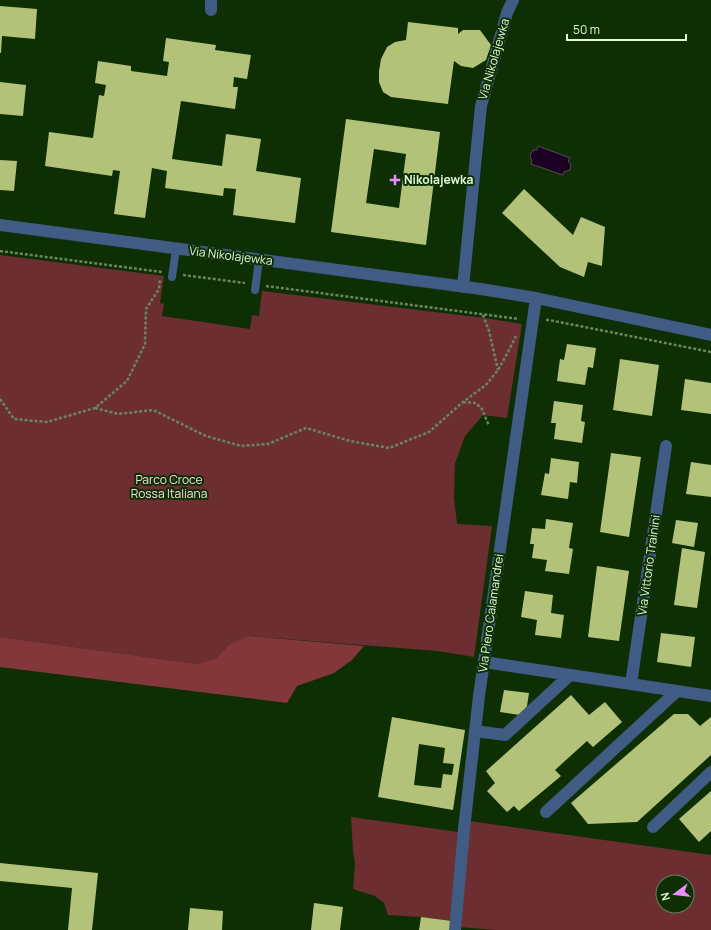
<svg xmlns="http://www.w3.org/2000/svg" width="711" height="930" viewBox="0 0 711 930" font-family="Manrope,sans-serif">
	<rect width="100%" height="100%" fill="#0e2f04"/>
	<path fill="#6d2e31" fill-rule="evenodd" d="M0,255L164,276L160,303L164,304L162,316L250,329L252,315L259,316L262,291L484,318L522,324L507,418L483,415L465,436L455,463L454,498L457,524L492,526L474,657L438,651L248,636L230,644L216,660L197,664L0,637Z
		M351,817L458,832L452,921L421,917L388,915L384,903L375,896L353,889L355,864L353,851Z
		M469,821L711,855V930H496L459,927ZM663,882H687V906H663Z"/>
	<path fill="#84373b" d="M248,636L364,646L352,660L334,673L297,686L287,703L0,667V637L197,664L216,659L230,644Z"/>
	<path fill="#1c0023" stroke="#574b5a" d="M538,146L570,158L568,161L571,165L570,170L564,172L563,175L531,164L532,161L531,159L530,154L534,150H537Z"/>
	<path fill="#b2c379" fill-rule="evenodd" d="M0,6L37,9L35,39L2,36L1,53H0Z
		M408,22L458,28V34L463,30H480L491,45L486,60L473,68L461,66L454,61L448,104L391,97L383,92L379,82V71L381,59L387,47L395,42L406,40Z
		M166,38L216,45L215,50L251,55L247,79L234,77L233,87H238L235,109L181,101L172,159L222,166L226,134L261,139L256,171L301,178L295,223L233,215L236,189L224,188L223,196L165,188L167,171L152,168L145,218L114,214L120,171L113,170L112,176L45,166L49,132L93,138L99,95L104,96L106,85L95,83L98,61L131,66V71L167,76L169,62L163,61Z
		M0,82L26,85L23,116L0,114Z
		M346,119L440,132L426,245L331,232ZM374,149L406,154L399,208L366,203Z
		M0,160L17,161L14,191L0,190Z
		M524,189L573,235L581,217L605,227L602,266L588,262L584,277L560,267L502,213Z
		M567,344L596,348L593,368L588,367L585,385L557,381L560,359L564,360Z
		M620,359L659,365L652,416L613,410Z
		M685,379L711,383V414L681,410Z
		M554,401L583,405L581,421L585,422L582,443L554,439L556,423H551Z
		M611,453L641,457L629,537L600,532Z
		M551,458L579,462L577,483L570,482L568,499L541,495L545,473L549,474Z
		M691,462L711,465V497L686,494Z
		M546,519L573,523L569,548L573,549L569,574L545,571L547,560L532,558L534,544H530L532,528L545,529Z
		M676,520L698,523L694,547L672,543Z
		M682,548L705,552L697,608L674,605Z
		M597,566L629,571L619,641L588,637Z
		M525,591L553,595L551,613L564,615L561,638L535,635L537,620L521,617Z
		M661,633L695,637L691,667L657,662Z
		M504,690L529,693L527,706L520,715L500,712Z
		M571,695L589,715L605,702L622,722L593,747L587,741L555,770L561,776L519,811L514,806L507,812L487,791L495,783L486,771Z
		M674,714H688L700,726L711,717V755L637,822L588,824L571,803Z
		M392,717L465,730L453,810L378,797ZM419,744L445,748L443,763L454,764L452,775L443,774L441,788L414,785Z
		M711,791V831L699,842L679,819Z
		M0,863L98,873L92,930H68L72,888L0,881Z
		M314,903L343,907L340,930H311Z
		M190,908L223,911L222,930H188Z
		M421,917L452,921L451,930H419Z"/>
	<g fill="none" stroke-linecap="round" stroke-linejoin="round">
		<path stroke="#688660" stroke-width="2.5" stroke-dasharray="3 2" stroke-linecap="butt" d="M0,251L162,272
			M183,275L245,283
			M266,286L519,319
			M483,315L489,331L498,370
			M546,320H549L711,352
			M0,399L14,419L47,422L95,408L127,381L145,344L146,309L159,289L160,280
			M463,402L476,403L482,409L489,426
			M95,408L118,414L153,410L206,436L241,446L268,444L306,428L350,441L389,448L429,432L463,402L486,385L498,370L508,352L516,336"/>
		<path stroke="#405b84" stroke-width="8" d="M172,277L176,249
			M255,290L259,260"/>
		<path stroke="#405b84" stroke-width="12" d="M211,10V0
			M0,225L481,289L536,298L711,335
			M463,287L481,106L507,13L513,0
			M484,662L711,696
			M631,684L666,446
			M475,731L505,735L570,675
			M546,812L677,691
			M653,827L711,772
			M455,930L464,829L479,696L536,298"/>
	</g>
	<path fill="#e88eff" stroke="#0e2f04" stroke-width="1.5" d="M393 174h4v4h4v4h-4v4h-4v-4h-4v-4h4z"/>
	<g text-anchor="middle" stroke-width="4" stroke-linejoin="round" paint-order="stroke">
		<g font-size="12" fill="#e2fbdb" stroke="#0e2f04">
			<text transform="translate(494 59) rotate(-74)" y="4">Via Nikolajewka</text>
			<text transform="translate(231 256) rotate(7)" y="4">Via Nikolajewka</text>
			<text transform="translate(649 565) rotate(-82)" y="4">Via Vittorio Trainini</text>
			<text transform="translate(491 613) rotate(-82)" y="4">Via Piero Calamandrei</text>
		</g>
		<g font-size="12" font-weight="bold" fill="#e2fbdb" stroke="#0e2f04" text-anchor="start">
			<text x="404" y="184">Nikolajewka</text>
		</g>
		<g font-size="12" fill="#f6dddd" stroke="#0e2f04">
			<text x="169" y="484">Parco Croce<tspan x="169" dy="14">Rossa Italiana</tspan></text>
		</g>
	</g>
	<g transform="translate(675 894) rotate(255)"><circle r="19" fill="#0e2f04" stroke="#63815a"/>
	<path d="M0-3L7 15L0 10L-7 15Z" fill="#e88eff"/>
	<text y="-6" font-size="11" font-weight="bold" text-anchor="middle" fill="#e2fbdb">N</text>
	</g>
	<path d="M567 34v6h119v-6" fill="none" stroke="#e2fbdb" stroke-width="2"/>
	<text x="573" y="34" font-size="12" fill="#e2fbdb" stroke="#0e2f04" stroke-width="3" paint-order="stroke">50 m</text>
</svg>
